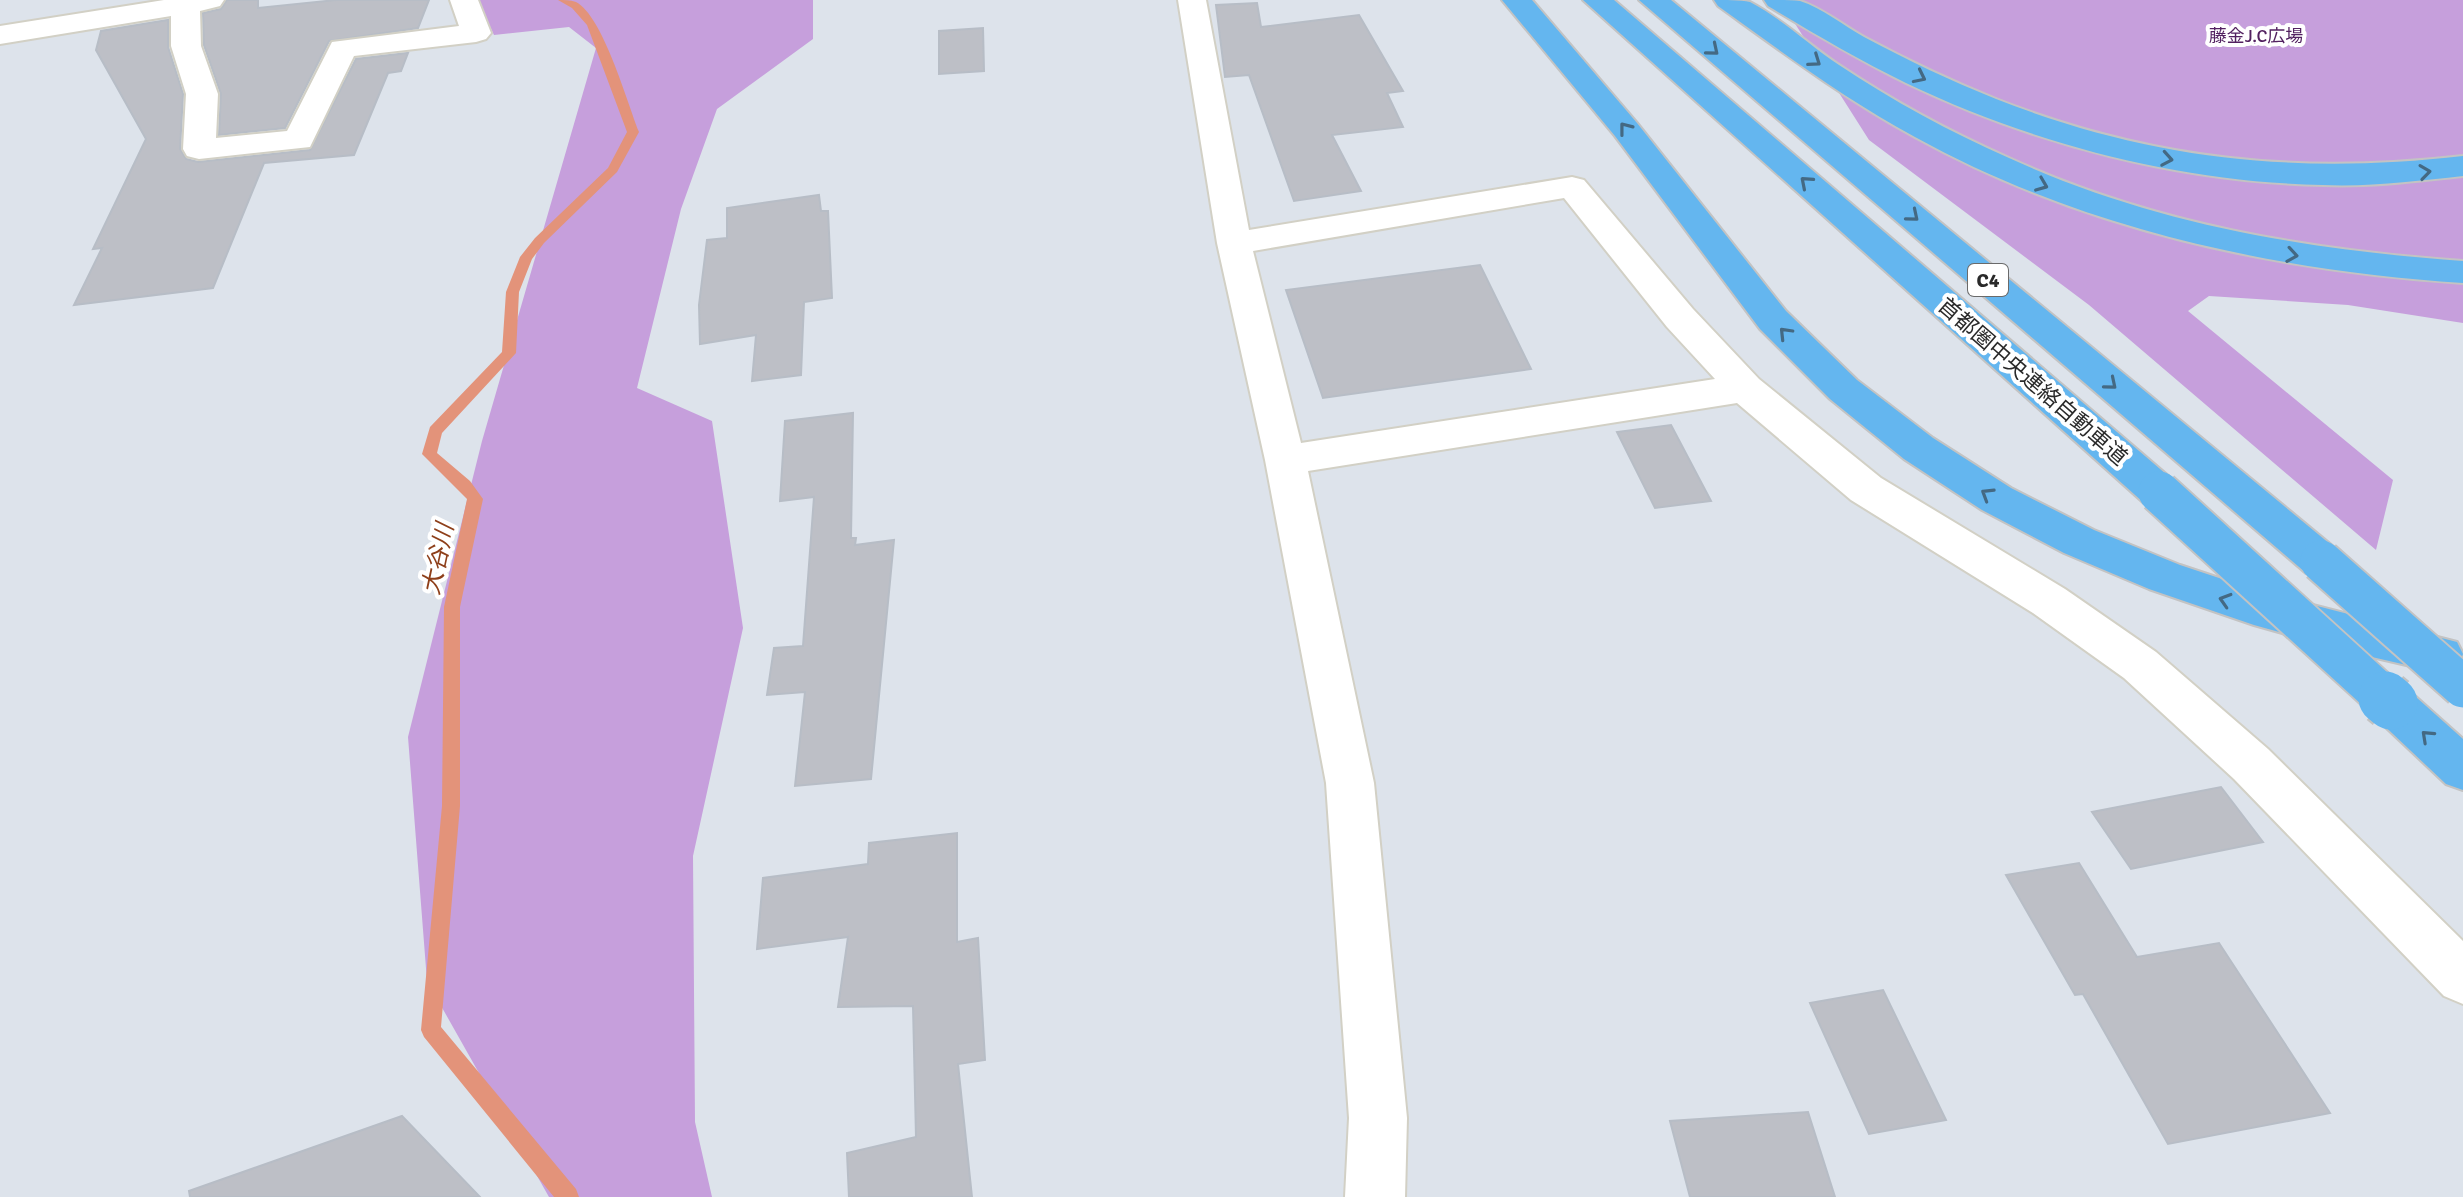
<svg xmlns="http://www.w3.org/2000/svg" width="2463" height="1197" viewBox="0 0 2463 1197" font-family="Signika,'Noto Sans JP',sans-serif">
	<rect width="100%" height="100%" fill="#dde3eb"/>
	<path fill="#c69fdc" d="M477,0H813V39L717,109L681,209L637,388L712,421L743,628L693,856L695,1122L712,1197H549L427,981L408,737L482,441L596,48L569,27L494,35Z
		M1780,0H2463V323L2348,305L2209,296L2188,311L2393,480L2376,550L2089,305L1869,140Z"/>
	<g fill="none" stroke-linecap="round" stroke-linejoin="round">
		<path fill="#e3937a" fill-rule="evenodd" d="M558,0C564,0 570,0 576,2C603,16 627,102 639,132L617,172L544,243L532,259L519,292L516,353L442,433L437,453L470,481L483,499L460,607V806L441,1027L576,1189L579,1197H554L424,1037L421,1030L442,806L444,607L467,499L422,454L430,427L502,352L506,292L520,257L535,238L608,168L627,132L587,25L572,8Z"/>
	</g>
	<path fill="#bdbfc6" stroke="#b7bdc6" stroke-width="2" d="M227,0H258V8L336,0H429L418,28L329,41L285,128L219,135L221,94L204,45L203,13L221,9Z
		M1257,3L1261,27L1359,15L1403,91L1387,93L1403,127L1332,135L1361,191L1294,201L1249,75L1225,77L1216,5Z
		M168,20V47L183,94L180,149L186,159L198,162L310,150L356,59L408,53L401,71L388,73L354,155L264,163L213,288L74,305L102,248L93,249L146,139L96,50L101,31Z
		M983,28L984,71L939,74V31Z
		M819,195L821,211H828L832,298L804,302L801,375L752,381L756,335L700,344L699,305L707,240L727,238V208Z
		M1480,265L1531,369L1323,398L1286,290Z
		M853,413L851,538H856L855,545L894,540L871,779L795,786L805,692L767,695L774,648L803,646L814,497L780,501L785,421Z
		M1671,425L1711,501L1655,508L1617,432Z
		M2221,787L2263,842L2131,869L2092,812Z
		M957,833V942L978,938L985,1060L958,1064L972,1197H849L847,1153L916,1137L913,1006L838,1007L848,937L757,949L763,878L868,864L869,843Z
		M2079,863L2137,957L2219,943L2330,1113L2168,1144L2083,994L2075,995L2006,875Z
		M1883,990L1946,1120L1869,1134L1810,1003Z
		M1808,1112L1835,1197H1690L1670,1121Z
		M402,1116L480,1197H190L189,1191Z"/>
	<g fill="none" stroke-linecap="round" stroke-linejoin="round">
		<g stroke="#d2d0c5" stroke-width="4">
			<path id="minor" d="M164,0H224L220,6L200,11L201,46L218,94L216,138L287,131L332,42L459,26L450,0H478L491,33L486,39L476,42L354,56L310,147L199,159L187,156L183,149L186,94L171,46V16L0,44V26Z
				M1178,0H1206L1249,230L1572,177L1584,180L1693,309L1759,379L1881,478L2065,589L2156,652L2268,749L2463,941V1004L2444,996L2234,779L2124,678L2033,613L1851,500L1737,403L1308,471L1374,783L1407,1118L1405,1197H1345L1349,1118L1326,783L1265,460L1217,243ZM1564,198L1667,327L1715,379L1301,443L1253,251Z"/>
		</g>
		<g stroke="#c3c3c3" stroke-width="4">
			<path id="highway" d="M1502,0H1532L1637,123L1786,311L1857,380L1933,438L2011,488L2094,530L2180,565L2255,590L2457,642L2463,654L2457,668L2441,673L2346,651L2254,625L2149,589L2064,553L1982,510L1904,459L1830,399L1760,329L1615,136Z
				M1583,0H1614L2174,481L2180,492L2174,503L2159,507L2144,503Z
				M1639,0H1671L2336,549L2343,561L2336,573L2321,578L2306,573Z
				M1714,0C1724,0 1740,0 1750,2C1781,18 1809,45 1839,65C1893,101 1950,132 2009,158C2153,224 2307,250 2463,261V283C2273,270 2084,230 1915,137C1845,99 1782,52 1718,6Z
				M1764,0C1774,0 1790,0 1800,1C1822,8 1844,26 1864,37C1907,60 1951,81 1996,99C2151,160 2298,175 2463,156V176C2417,181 2370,187 2323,185C2180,182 2036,145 1906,83C1859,60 1813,33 1768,6Z
				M2391,683L2407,689L2463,739V790L2446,784L2375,717L2368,703L2375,689Z"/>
		</g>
		<use href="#minor" fill="#fff" fill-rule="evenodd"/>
		<use href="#highway" fill="#64b6ef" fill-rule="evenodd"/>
		<g stroke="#c3c3c3" stroke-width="45" stroke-linecap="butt">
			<path id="highway-bridge-far1" d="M2159,492L2387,700
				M2321,561L2463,687"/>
		</g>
		<g stroke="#c3c3c3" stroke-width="57" stroke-linecap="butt">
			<path id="highway-bridge" d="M2385,698L2391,703"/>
		</g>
		<use href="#highway-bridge-far1" stroke="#64b6ef" stroke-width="41"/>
		<use href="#highway-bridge" stroke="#64b6ef" stroke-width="53"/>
	</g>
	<defs><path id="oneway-chevron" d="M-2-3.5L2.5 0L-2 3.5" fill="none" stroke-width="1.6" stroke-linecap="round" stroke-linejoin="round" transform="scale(2)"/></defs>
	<g stroke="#446983">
		<use href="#oneway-chevron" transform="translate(1713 50) rotate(40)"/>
		<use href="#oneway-chevron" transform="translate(1815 61) rotate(35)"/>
		<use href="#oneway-chevron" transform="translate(1920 77) rotate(26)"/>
		<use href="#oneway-chevron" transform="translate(1625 128) rotate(-128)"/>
		<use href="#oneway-chevron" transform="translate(2167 159) rotate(10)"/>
		<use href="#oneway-chevron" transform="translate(2425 172) rotate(-8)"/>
		<use href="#oneway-chevron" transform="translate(1806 182) rotate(-139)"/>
		<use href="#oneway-chevron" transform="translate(2042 185) rotate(22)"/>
		<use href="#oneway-chevron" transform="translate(1913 216) rotate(40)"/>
		<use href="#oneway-chevron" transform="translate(2292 255) rotate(9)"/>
		<use href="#oneway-chevron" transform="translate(1785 333) rotate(-134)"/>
		<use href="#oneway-chevron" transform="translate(2111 384) rotate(40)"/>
		<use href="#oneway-chevron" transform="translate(1987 494) rotate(-148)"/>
		<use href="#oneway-chevron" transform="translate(2225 600) rotate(-163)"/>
		<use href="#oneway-chevron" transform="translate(2427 736) rotate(-137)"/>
	</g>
	<g text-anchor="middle" stroke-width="8" stroke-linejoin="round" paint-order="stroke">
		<g font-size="18" fill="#522160" stroke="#fff">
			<text x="2256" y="42">藤金J.C広場</text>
		</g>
		<rect fill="#fff" stroke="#6a6a6a" stroke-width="2" x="1968" y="264" width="40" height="32" rx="6"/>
		<g font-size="20" font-weight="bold" fill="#2a2a2a">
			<text x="1988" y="287">C4</text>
		</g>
		<g font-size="22" fill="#2a2a2a" stroke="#fff">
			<text transform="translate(2033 381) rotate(41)" y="8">首都圏中央連絡自動車道</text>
		</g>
		<g font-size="24" font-style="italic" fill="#8e3f1a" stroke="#fff">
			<text transform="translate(438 559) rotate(-78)" y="8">大谷川</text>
		</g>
	</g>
</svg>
